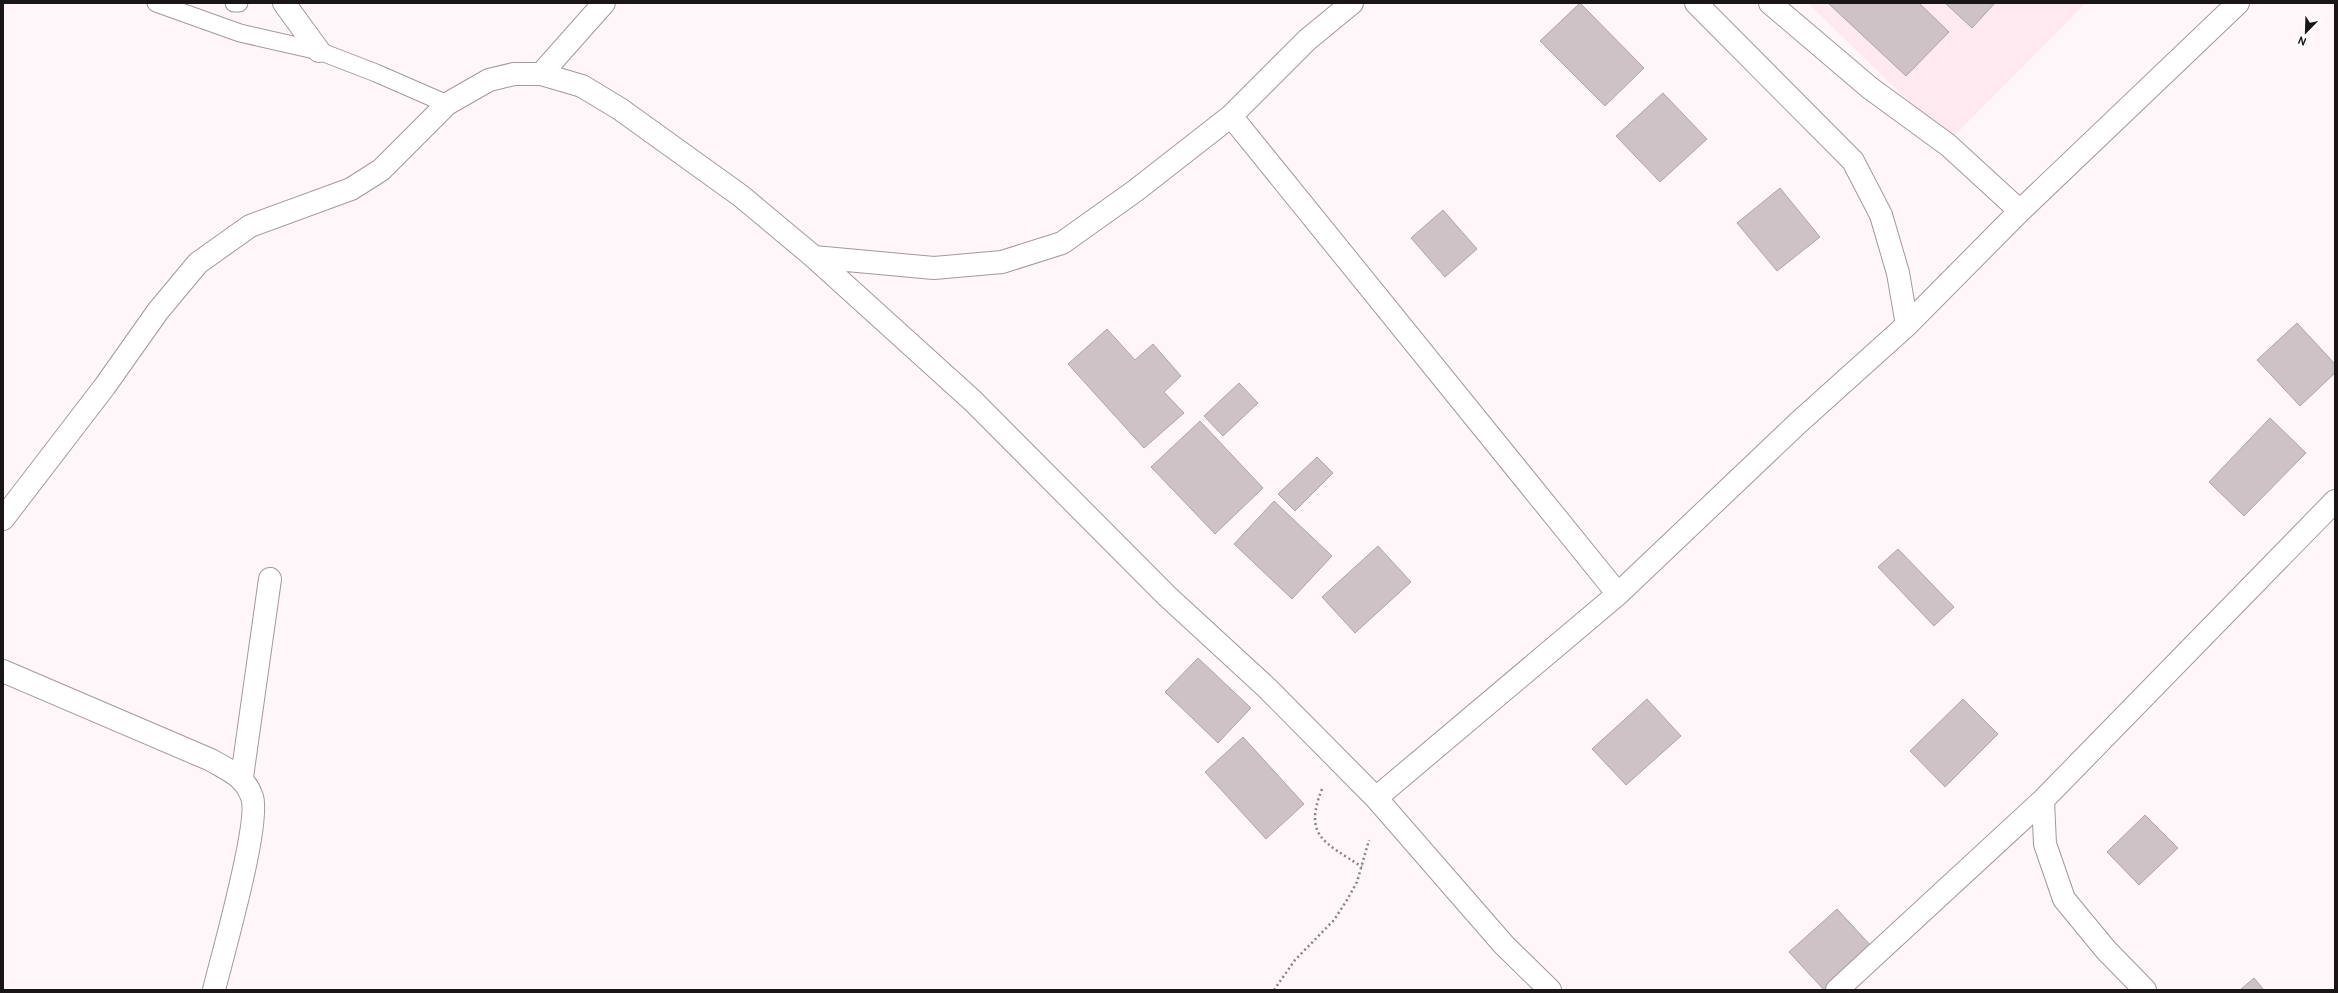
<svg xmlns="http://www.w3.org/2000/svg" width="2338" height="993" viewBox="0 0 2338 993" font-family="Overpass,sans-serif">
	<rect width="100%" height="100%" fill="#fef6f9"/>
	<path fill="#fee9f0" d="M1808,3H2086L1949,141Z"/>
	<path fill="#cec2c6" stroke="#b0a4a8" d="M1580,3L1644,68L1605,106L1540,41Z
		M1828,3H1919L1949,32L1906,76Z
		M1945,3H1995L1972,28Z
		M1663,93L1707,139L1660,182L1616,136Z
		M1780,188L1820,237L1777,271L1737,223Z
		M1443,210L1477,249L1445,277L1411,238Z
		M2297,323L2335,364V373L2300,406L2257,360Z
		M1107,329L1135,360L1153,344L1181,376L1164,392L1184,413L1144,448L1068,364Z
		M1239,383L1258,403L1223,436L1204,416Z
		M2270,418L2306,453L2244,516L2209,482Z
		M1200,421L1263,488L1215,534L1151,467Z
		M1317,457L1333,473L1295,511L1278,494Z
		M1274,501L1332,556L1292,599L1234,544Z
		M1378,546L1411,582L1355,633L1322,597Z
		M1898,549L1954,607L1934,626L1878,567Z
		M1198,658L1251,708L1218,743L1165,692Z
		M1647,699L1681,736L1626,785L1592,749Z
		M1963,699L1998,734L1945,787L1910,751Z
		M1243,737L1304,804L1266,839L1205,772Z
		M2145,815L2178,848L2139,885L2107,852Z
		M1837,909L1873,948L1824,990L1789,952Z
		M2254,978L2264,990H2240Z"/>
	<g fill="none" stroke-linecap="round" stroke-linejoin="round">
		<g stroke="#a4989c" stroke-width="19">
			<path id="lane" d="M156,3L240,33L319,51L376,73L447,104
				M234,3H239"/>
		</g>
		<g stroke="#a4989c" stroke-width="24">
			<path id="street" d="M284,3L319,51
				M1696,3L1853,161L1881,215L1898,273L1907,325
				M1770,3L1870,88L1948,145L2020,211
				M541,74L604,3
				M1231,116L1618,594
				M814,257L934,268L1002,262L1062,243L1135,191L1231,116L1307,40L1352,3
				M3,519L105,386L158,311L198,263L250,226L351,189L381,170L447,104L489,80L514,74H541L582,86L620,109L741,196L814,257L973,401L1167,596L1267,688L1376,798L1504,945L1550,990
				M3,671L211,760C228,770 245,776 252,797C261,822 222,957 214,990
				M242,777L270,579
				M1376,798L1618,594L1798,423L1907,325L2020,211L2238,3
				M2043,800L2045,844L2064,899L2106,950L2145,990
				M1837,990L2043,800L2335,501"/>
		</g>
		<path stroke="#888284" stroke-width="2.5" stroke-dasharray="2 3" stroke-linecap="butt" d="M1322,789C1303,837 1325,842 1362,867
			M1274,990L1295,960L1334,920L1347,900L1357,882L1369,840"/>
		<use href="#lane" stroke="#fff" stroke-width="17"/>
		<use href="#street" stroke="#fff" stroke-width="22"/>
	</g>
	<rect width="2338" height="993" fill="none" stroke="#1a1617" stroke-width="8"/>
	<g transform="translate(2306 32) rotate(203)" stroke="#ffffff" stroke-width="3" paint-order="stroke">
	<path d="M0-3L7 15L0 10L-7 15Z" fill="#1a1617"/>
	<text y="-6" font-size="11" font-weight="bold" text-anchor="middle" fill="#1a1617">N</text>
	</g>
</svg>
